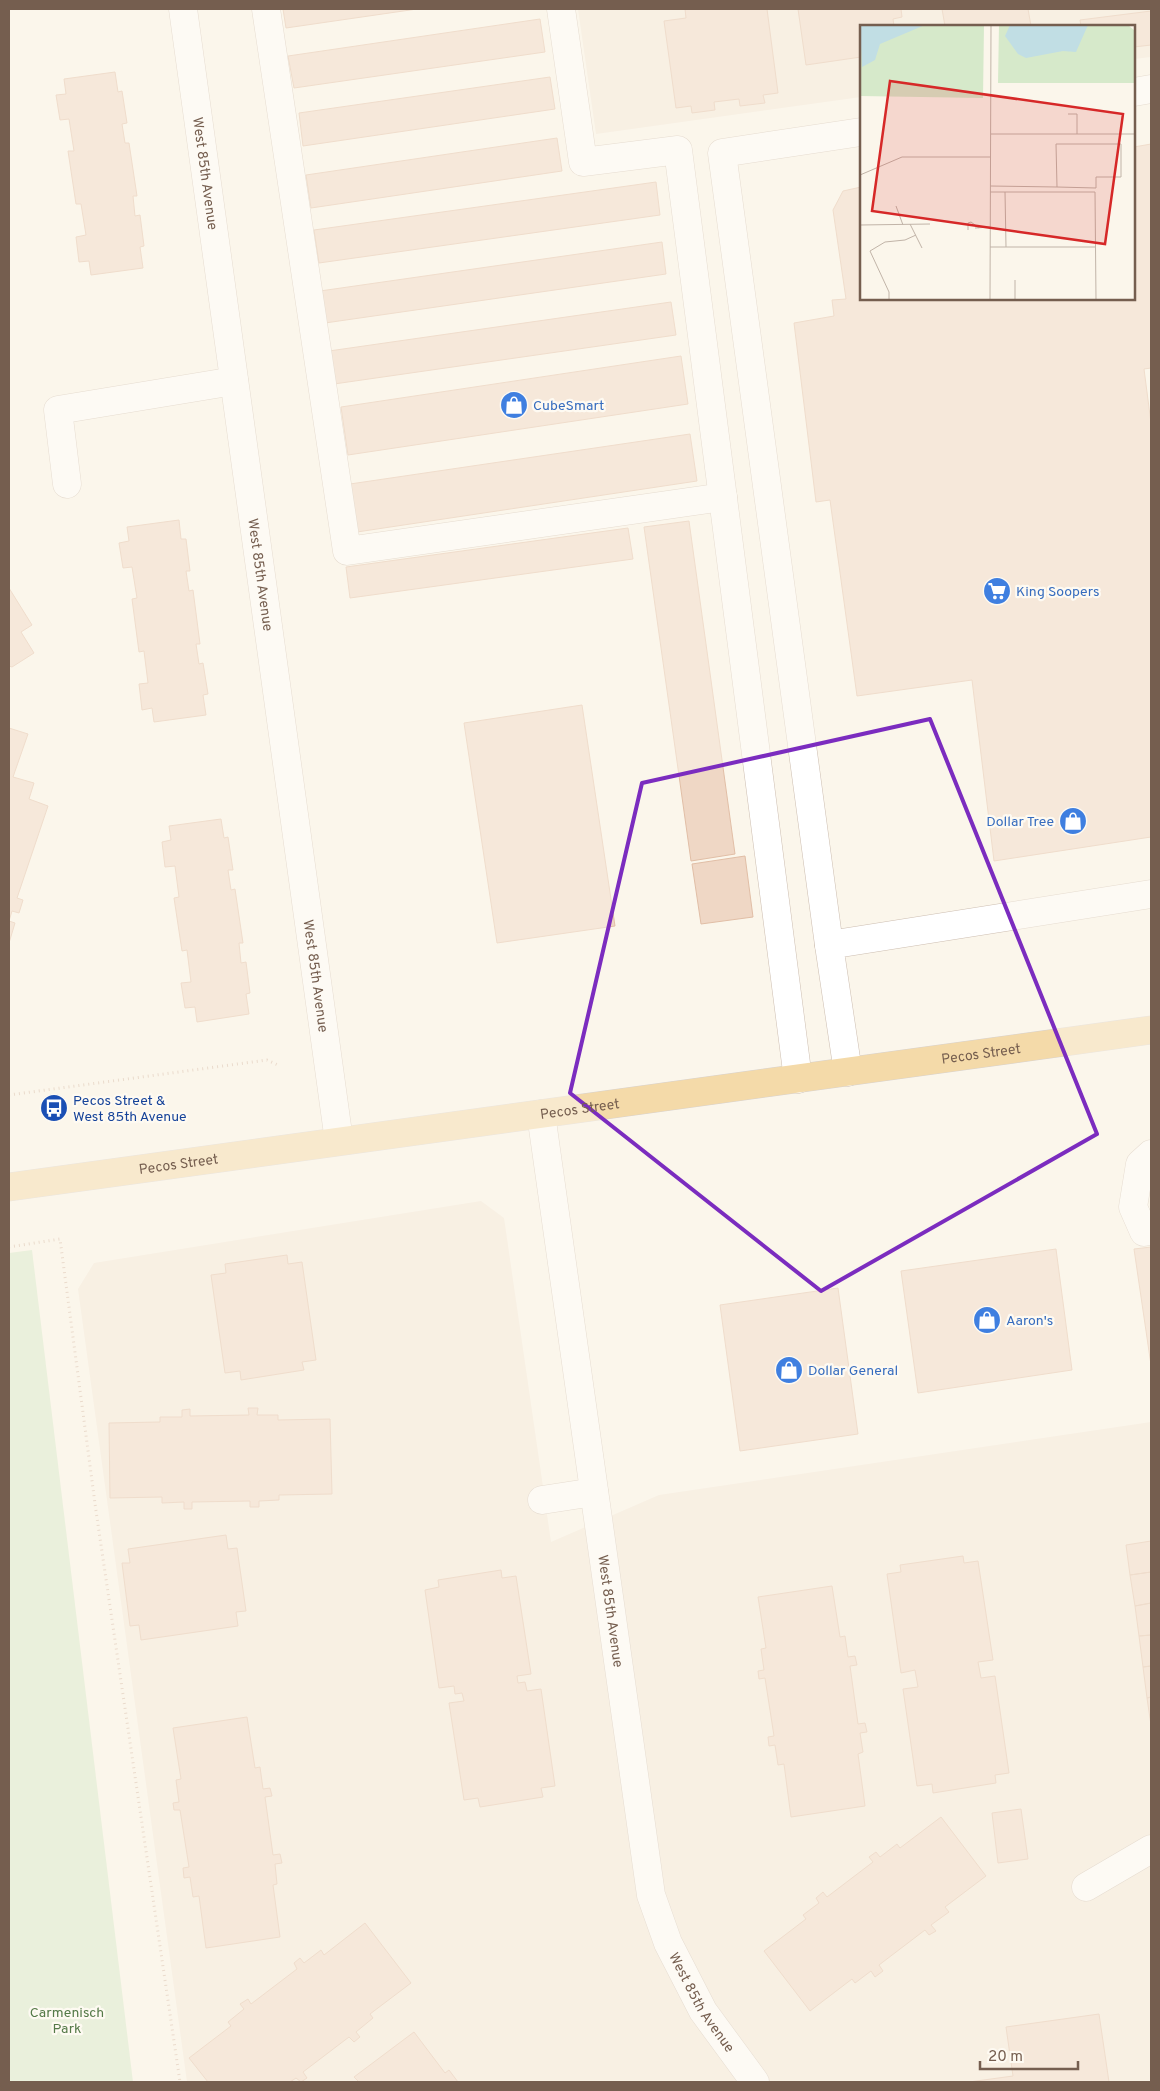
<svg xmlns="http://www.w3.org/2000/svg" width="1160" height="2091" viewBox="0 0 1160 2091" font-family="Overpass,sans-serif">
	<rect width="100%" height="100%" fill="#fbf6eb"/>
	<path fill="#f3e8da" d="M578,9H1151V57L1134,59V26H861V97L596,134Z
		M481,1201L504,1218L551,1542L659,1495L1151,1422V2082H187L78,1289L94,1263Z"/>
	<path fill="#d6e9ca" d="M32,1250L133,2082H9V1253Z"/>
	<path fill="#efd7c5" stroke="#e1bea6" d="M283,9H417L286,28Z
		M685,9H767L778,93L763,95L765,103L740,106L739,99L714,102L715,110L692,113L691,106L676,108L664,21L686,18Z
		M798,9H901L902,17L893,19L894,26H861V57L806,65Z
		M942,9H1028L1031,26H945Z
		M1151,11V45L1134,47V26H1081L1080,20Z
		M540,19L545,52L294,88L288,56Z
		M115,72L118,92L122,91L127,123L122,124L125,143H129L137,196H133L135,216L140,215L144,246L140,247L143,268L91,275L89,261L79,262L76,237L86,235L81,204H76L68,151H74L69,119L60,120L56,95L66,94L64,79Z
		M550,77L555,109L303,146L299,113Z
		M557,138L562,171L311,208L306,175Z
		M1151,144V368L1144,369L1151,423V837L994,861L972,680L857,696L830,500L816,502L794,323L834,316L832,300L846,299L833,210L843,191L861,187V299H1134V147Z
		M656,182L660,215L319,263L314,230Z
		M662,242L666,274L325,323L320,291Z
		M671,302L676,335L334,384L329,351Z
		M681,356L688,404L348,455L341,407Z
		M690,434L697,481L357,532L350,484Z
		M179,520L181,539H186L190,571H186L189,591L193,590L200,644H196L199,664L203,663L208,694L203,695L206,715L154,722L152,708L142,710L139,684L148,683L144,651L139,652L132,599L137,598L132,567L123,568L119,543L129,541L127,527Z
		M689,521L735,854L691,861L644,527Z
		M628,528L633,559L350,598L346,567Z
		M9,588L32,625L21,632L34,653L12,667L9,666Z
		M582,705L615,926L497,943L464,723Z
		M9,728L28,734L13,777L34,783L29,799L48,806L17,898L23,900L19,913L12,911L9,921L15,923L9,943Z
		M221,819L224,838L228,837L233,870H228L231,890L235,889L243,943H239L241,963L246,962L250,993L246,994L249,1014L197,1022L195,1007L185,1008L181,983L191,982L187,950L182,951L174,898L179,897L175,866L165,867L162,842L171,840L169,826Z
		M745,856L753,917L701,924L692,864Z
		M1151,1247V1365L1134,1249Z
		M1056,1249L1072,1370L918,1393L901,1271Z
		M287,1255L288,1264L302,1262L316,1360L302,1362L304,1370L241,1380L240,1371L225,1373L211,1275L226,1273L225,1264Z
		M838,1288L858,1434L740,1451L720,1305Z
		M248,1408H258L257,1415H278V1420L330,1419L332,1494L279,1495V1500L259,1501V1507H250V1501L192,1502V1509H184V1502L162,1503V1497L110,1498L109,1423L160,1422V1417H182V1410L190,1409V1416L249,1415Z
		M226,1535L228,1549L237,1548L246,1611L236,1612L238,1626L141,1640L139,1625L130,1626L122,1563H130L128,1549Z
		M1151,1541V1572L1130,1575L1126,1545Z
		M963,1556L964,1563L978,1561L993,1660L978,1662L981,1678L995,1676L1009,1773L995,1775L996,1783L933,1793L932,1784L917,1786L903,1689L918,1687L915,1670L901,1673L887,1574L901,1572L900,1565Z
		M501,1570L502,1578L516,1576L531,1674L517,1676L518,1683L525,1682L527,1691L541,1689L555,1786L541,1788L543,1797L480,1807L478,1798L464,1800L449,1703L464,1701L462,1693L455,1694L454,1686L439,1688L425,1590L439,1587L438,1580Z
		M1151,1572V1603L1135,1606L1130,1575Z
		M832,1586L840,1637L845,1636L848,1657L855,1656L857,1665L850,1666L858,1724L865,1723L867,1732L860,1733L863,1752L858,1754L865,1806L791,1817L784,1764L778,1765L775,1745L769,1746L768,1737L774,1736L765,1678L759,1679L758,1671L764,1670L761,1649L766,1648L758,1597Z
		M1151,1603V1635L1139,1636L1135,1606Z
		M1151,1635V1666L1143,1667L1139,1636Z
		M1151,1666V1697L1147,1698L1143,1667Z
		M1151,1697V1725L1147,1698Z
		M247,1717L255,1768L260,1767L263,1789L270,1788L272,1796L265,1797L273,1855L280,1854L282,1863L275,1864L277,1884L273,1885L280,1937L206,1948L199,1896L193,1897L190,1877L184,1878L183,1868L189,1867L180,1810H174L173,1803L179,1802L176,1780L181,1779L173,1728Z
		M1021,1809L1028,1859L998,1863L992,1813Z
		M941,1817L986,1876L945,1907L949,1912L931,1925L936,1931L929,1935L925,1930L879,1965L883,1971L875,1977L871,1971L855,1983L852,1979L810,2011L764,1951L806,1919L803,1915L819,1903L816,1898L823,1892L827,1897L873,1862L869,1857L876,1852L880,1857L897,1844L900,1848Z
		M365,1923L411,1983L370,2014L373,2018L356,2032L360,2037L354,2042L349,2037L303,2072L307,2078L301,2082L296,2078L290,2082H208L189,2058L231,2026L228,2022L244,2009L240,2004L248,1999L251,2004L297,1969L294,1963L300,1958L304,1963L321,1950L324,1955Z
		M1099,2014L1109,2082H969L1013,2076L1006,2027Z
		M414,2032L445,2073L449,2070L458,2082H359L354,2077Z"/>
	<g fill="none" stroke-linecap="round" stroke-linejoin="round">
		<g stroke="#cdbeb1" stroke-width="29">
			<g id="minor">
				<path id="s1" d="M183,9L339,1141"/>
				<path d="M266,9L347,551L723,497"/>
				<path d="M561,9L583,162L678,150L798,1079"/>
				<path d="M1134,92L1151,89"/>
				<path d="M67,484L58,410L234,381"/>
				<path d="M829,945L722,153L861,132"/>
				<path d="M848,1072L829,945L1151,894"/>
				<path id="s2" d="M541,1114L651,1895L668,1943L703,2011L755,2082"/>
				<path d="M1151,1154L1140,1164L1133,1207L1144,1232L1151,1231"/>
				<path d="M542,1500L594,1492"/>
				<path d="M1086,1887L1151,1849"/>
			</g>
		</g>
		<g stroke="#d8d2ce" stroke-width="29">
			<g id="major">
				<path id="s3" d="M9,1187L1151,1030"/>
			</g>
		</g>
		<path stroke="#d5baa7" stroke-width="3" stroke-dasharray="1 4" stroke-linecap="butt" d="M9,1095L267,1060L280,1066
			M9,1247L60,1239L96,1511L180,2082"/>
		<use href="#minor" stroke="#fff" stroke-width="28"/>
		<use href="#major" stroke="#f4daa9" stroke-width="28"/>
	</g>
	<path d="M0 0H1160V2091H0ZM930,719L1097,1134L821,1291L570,1093L642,783Z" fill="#fbf6eb" fill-opacity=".55" fill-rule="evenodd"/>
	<path fill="none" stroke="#7b2cbf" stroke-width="4" stroke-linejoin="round" d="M930,719L1097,1134L821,1291L570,1093L642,783Z"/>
	<defs>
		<g id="shop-disc" transform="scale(1.4375)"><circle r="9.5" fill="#3f7fe0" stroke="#fefaf2"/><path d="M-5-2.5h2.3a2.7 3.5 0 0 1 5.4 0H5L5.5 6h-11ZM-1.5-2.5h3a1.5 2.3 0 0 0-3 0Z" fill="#fff"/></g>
		<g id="supermarket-disc" transform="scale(1.4375)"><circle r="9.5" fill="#3f7fe0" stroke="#fefaf2"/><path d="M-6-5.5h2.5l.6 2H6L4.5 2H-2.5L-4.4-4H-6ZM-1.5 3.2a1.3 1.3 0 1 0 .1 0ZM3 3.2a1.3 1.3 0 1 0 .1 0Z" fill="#fff"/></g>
		<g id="bus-disc" transform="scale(1.4375)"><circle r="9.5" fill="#1a4fb4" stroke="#fefaf2"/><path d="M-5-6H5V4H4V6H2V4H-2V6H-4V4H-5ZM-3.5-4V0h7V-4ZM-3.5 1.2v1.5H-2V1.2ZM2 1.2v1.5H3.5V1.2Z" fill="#fff"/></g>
	</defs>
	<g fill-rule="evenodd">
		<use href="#shop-disc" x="514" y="405"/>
		<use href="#supermarket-disc" x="997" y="591"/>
		<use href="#shop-disc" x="1073" y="821"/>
		<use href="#bus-disc" x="54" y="1108"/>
		<use href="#shop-disc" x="987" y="1320"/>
		<use href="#shop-disc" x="789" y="1370"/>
	</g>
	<g text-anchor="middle" stroke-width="4.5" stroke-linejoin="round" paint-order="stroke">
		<g font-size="14" fill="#755e4f" stroke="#fefaf2">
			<text dy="5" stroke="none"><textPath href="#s1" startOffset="166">West 85th Avenue</textPath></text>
			<text dy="5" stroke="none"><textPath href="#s1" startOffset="571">West 85th Avenue</textPath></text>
			<text dy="5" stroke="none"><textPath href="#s1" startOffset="976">West 85th Avenue</textPath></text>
			<text dy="5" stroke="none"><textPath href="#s3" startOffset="981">Pecos Street</textPath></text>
			<text dy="5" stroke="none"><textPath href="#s3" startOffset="576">Pecos Street</textPath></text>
			<text dy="5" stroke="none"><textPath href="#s3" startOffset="171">Pecos Street</textPath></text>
			<text dy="5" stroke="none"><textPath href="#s2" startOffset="502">West 85th Avenue</textPath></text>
			<text dy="5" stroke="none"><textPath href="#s2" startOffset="908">West 85th Avenue</textPath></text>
		</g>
		<g font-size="14" fill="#366cbe" stroke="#fefaf2" text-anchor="start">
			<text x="533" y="410">CubeSmart</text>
			<text x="1016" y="596">King Soopers</text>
			<text x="1054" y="826" text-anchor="end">Dollar Tree</text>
			<text x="1006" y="1325">Aaron's</text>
			<text x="808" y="1375">Dollar General</text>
		</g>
		<g font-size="14" fill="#164399" stroke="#fefaf2" text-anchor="start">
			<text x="73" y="1105">Pecos Street &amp;<tspan x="73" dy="16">West 85th Avenue</tspan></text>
		</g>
		<g font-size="14" fill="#557a48" stroke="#fefaf2">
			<text x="67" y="2017">Carmenisch<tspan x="67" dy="16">Park</tspan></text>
		</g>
	</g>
	<g transform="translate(860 25)">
		<rect width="275" height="275" fill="#fbf6eb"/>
		<path d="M0,0H124L123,73L0,71ZM139,0H268L275,6V58H138Z" fill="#d6e9ca"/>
		<path d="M0,0H65L20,19L15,35L2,42ZM150,0H228L216,27L203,26L166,33L158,29L145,11Z" fill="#c1dee4"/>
		<path fill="none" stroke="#c1b4a8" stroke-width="1" d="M208,89H217V109M131,109H275M0,150L42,132H131M130,161L197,162L236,163V152H261V119H196L197,162M130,167H145L146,222M145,167H235L236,275M36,181L43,200M50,199L62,223M0,200L70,199M115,203L130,202M108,205V198L111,197L119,203M130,222H235M155,255V275M29,275V267L10,226L25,217L45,215L56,210M130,275L131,0"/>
		<path fill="#d62828" fill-opacity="0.15" stroke="#d62828" stroke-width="2.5" d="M30,56L263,89L245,219L12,186Z"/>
		<rect width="275" height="275" fill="none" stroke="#755e4f" stroke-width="2.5"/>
	</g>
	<rect width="1160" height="2091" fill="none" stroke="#755e4f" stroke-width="20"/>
	<path d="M980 2061v8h98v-8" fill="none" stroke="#755e4f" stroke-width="2.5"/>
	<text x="988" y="2061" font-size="15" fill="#755e4f" stroke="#fefaf2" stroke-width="4" paint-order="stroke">20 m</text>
</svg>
